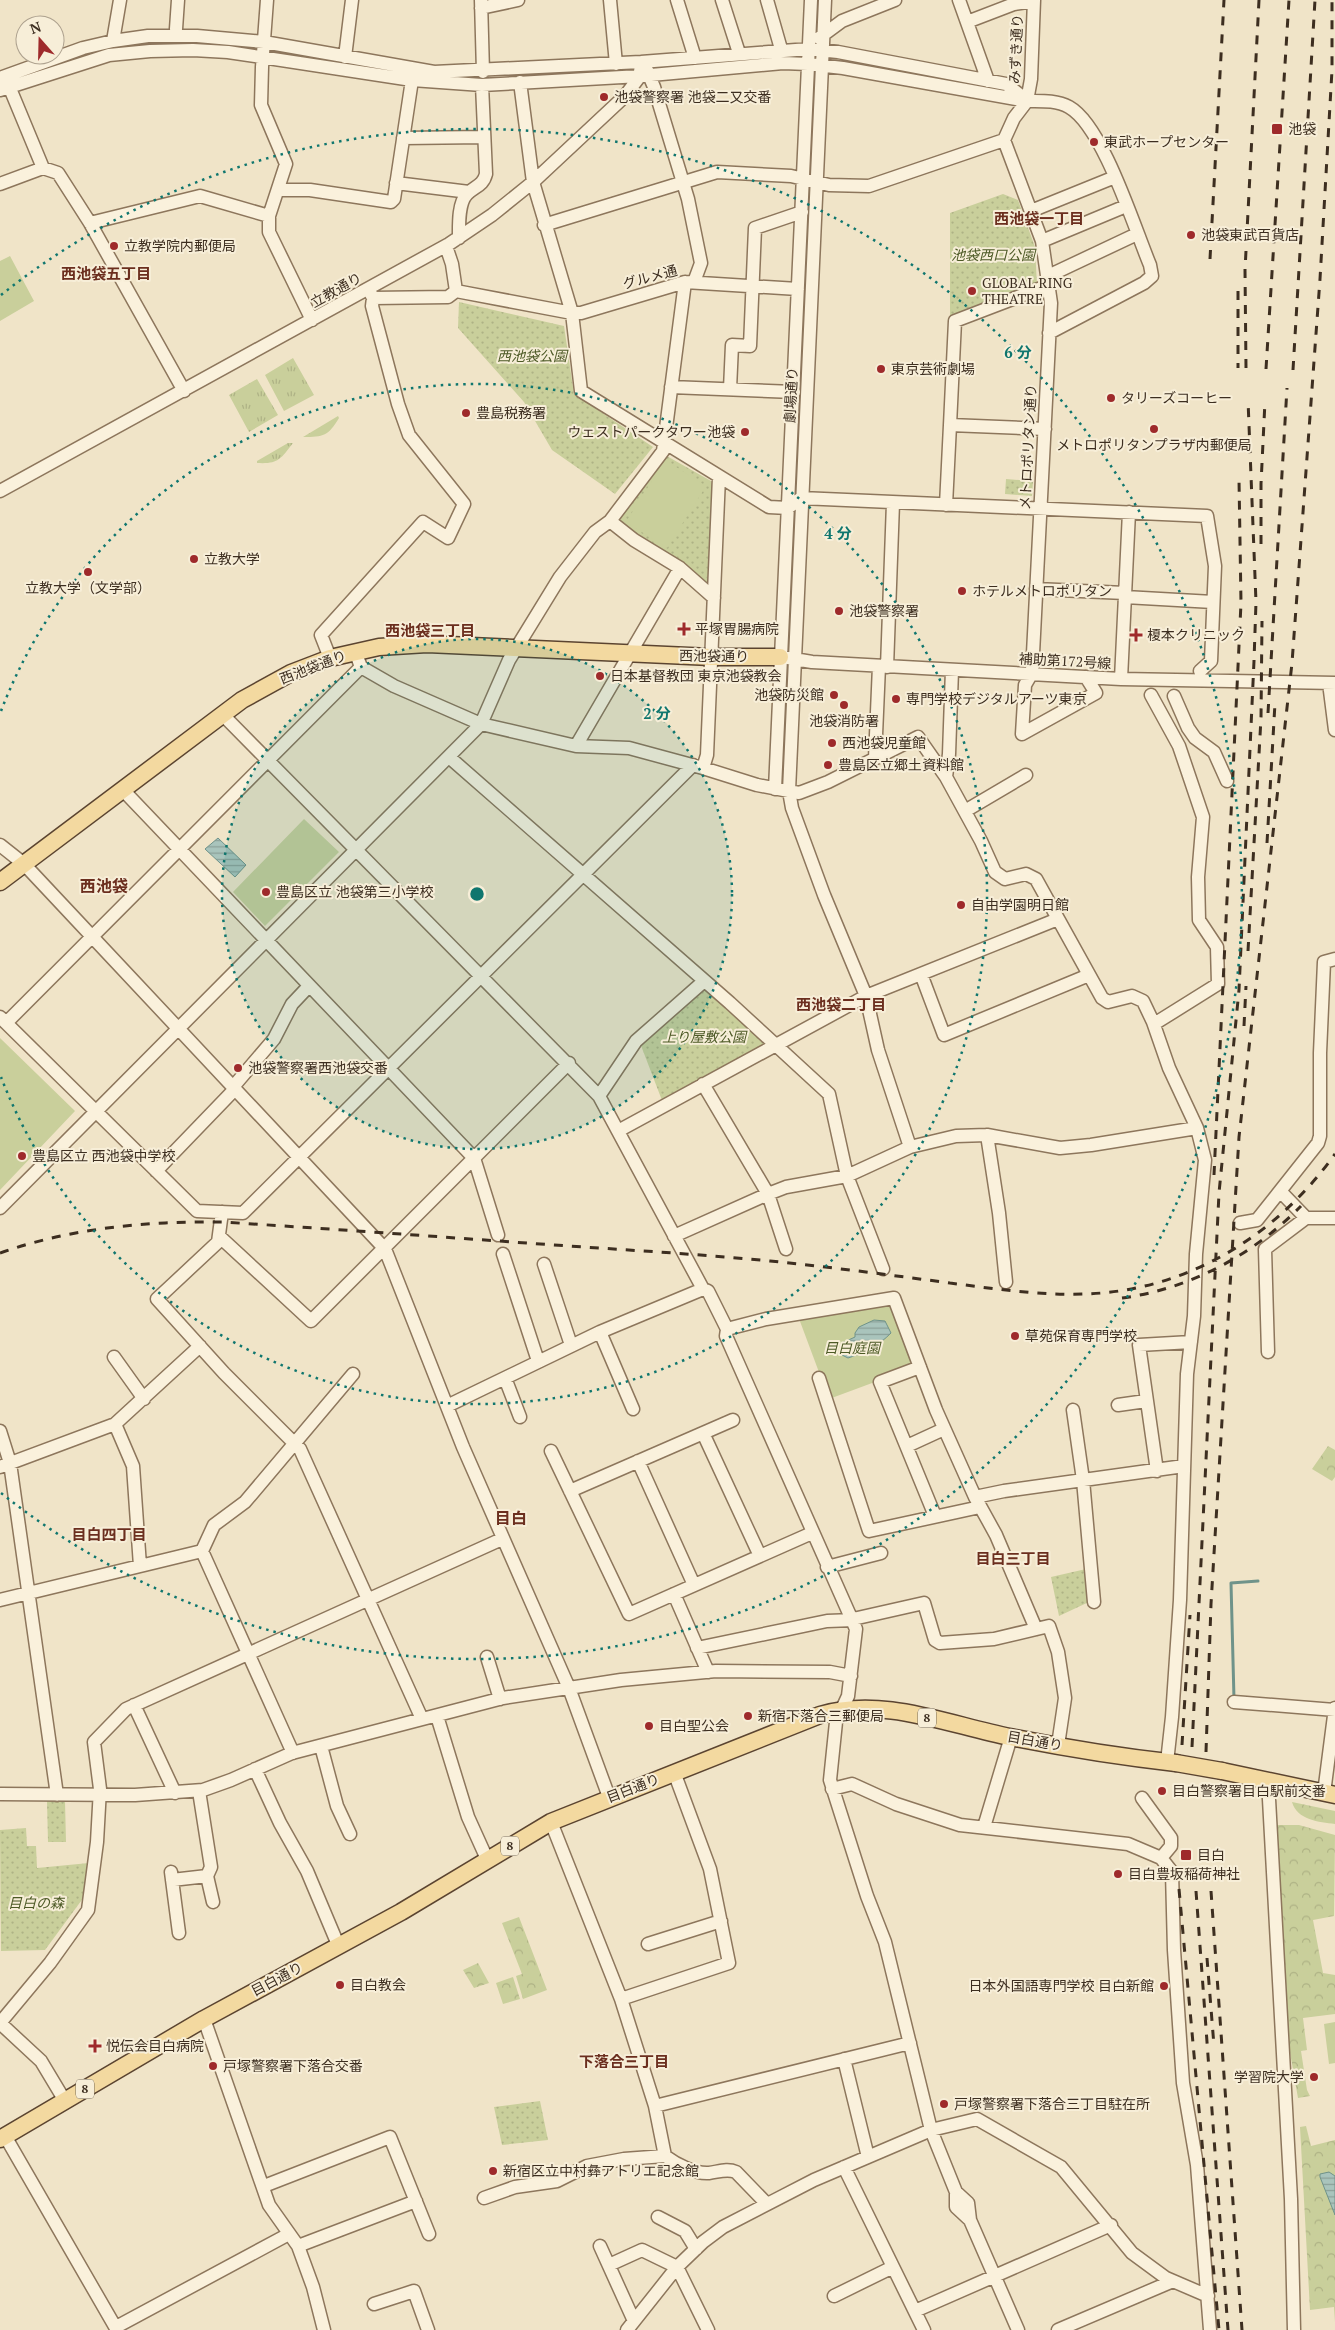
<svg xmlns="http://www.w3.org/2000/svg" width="1335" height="2330" viewBox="0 0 1335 2330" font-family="'PT Serif','Noto Sans JP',serif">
	<defs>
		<pattern id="grass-tufts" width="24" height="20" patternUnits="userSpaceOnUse" patternTransform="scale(1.25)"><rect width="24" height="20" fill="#c9cf9b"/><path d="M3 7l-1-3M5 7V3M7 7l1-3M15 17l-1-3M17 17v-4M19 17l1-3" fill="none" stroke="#aeb285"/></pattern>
		<pattern id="forest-crowns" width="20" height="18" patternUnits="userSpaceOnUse" patternTransform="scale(1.25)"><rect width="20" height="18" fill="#c9cf9b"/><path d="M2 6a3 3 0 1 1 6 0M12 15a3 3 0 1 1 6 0" fill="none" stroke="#aeb285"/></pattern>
		<pattern id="park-dots" width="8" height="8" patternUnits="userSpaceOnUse" patternTransform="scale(1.25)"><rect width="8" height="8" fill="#c9cf9b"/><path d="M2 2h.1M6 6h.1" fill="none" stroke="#aeb285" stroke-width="1.8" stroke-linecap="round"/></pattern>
		<pattern id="water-rules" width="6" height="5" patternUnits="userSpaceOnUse" patternTransform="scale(1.25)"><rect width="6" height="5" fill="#a9c4bc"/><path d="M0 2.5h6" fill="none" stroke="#8ba098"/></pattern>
	</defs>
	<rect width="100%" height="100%" fill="#f0e4c8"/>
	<path fill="url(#grass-tufts)" d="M293,358L314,395L284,411L265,375Z
		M257,379L278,415L249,432L229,395Z
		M338,416L339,418C328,436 324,437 303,437Z
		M288,443H293C280,460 278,464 257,463V461Z"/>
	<path fill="url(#forest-crowns)" d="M1328,1446L1335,1450V1477L1332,1481L1312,1469Z
		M1292,1802L1335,1811V1824C1319,1822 1297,1820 1292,1802Z
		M1275,1825H1299L1335,1835L1334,1916L1313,1920L1323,1973L1335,1975V2014L1303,2018L1307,2050L1301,2051L1307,2090L1310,2096L1298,2098L1289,2047Z
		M519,1917L547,1990L523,1999L516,1976L522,1974L502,1923Z
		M478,1963L489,1983L474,1988L463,1970Z
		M513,1977L520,1999L503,2004L496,1983Z
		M1306,2126L1311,2146L1335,2140V2322L1334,2307L1310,2310L1300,2127Z"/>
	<path fill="url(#park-dots)" d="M1003,194L1018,200L1035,247L1037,285L950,318V213Z
		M459,302L564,326L574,394L653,447L615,494L552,450L524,402L458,328Z
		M665,455L711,481L712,485L708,584L701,582L617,523L615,518Z
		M1006,479L1033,481L1032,496L1005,494Z
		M705,986L770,1043L663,1103L640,1043Z
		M1086,1569L1091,1601L1059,1616L1051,1577Z
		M47,1801H65L66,1842H48Z
		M26,1828L27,1846H36L37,1868L89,1863L84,1897L45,1950L1,1951L0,1830Z
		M540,2101L548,2140L502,2145L494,2107Z"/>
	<path fill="#c9cf9b" d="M10,256L34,301L0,321V261Z
		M665,460L706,486L667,548L626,522Z
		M304,819L339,852L265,926L233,892Z
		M0,1038L75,1111L0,1190Z
		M894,1300L918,1366L829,1399L798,1316Z
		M1335,2022V2063L1329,2064L1324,2024Z"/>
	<path fill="url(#water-rules)" stroke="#6f938a" d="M218,838L246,865L235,877L205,849Z
		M874,1320L885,1321L891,1333C878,1346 867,1352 848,1358L842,1355L840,1350L842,1343L855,1337V1333L859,1327Z
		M1329,2172L1335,2176V2215L1320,2177V2174Z"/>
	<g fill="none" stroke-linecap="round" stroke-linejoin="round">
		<path stroke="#6f938a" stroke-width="3" d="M1234,1699L1231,1583L1258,1581"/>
		<g stroke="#8d765c" stroke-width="15">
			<path id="minor" d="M267,0L262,67L261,105L286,164L269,216V232L312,320
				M481,0L483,72
				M610,0L616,64
				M677,0L695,58
				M722,0L739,53
				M767,0L781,49
				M825,0L789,791L792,808L824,895L866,996L878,1050L910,1147
				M959,0L988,81
				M481,8L518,0
				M967,22L1014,4L1034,1
				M176,29L178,0
				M819,38L842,21L895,0
				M113,41L120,0
				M345,57L352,0
				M646,68L654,87L688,199L701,263L694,282
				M0,78L83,48L113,41L148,36H197L264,42L434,72L641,62L809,49L838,52L1006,84L1025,99
				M520,82L533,182L572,313L581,391L769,507L788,508L801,498L1207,516L1215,566L1211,661L1200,671
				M9,86L43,168
				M0,90L109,55L150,51L193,50L228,52L412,80L482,85L640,76L783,63L808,64L843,68L1027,101C1041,101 1057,100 1069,107C1103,126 1134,227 1150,265L1152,276L1144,283L1049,333
				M403,138L484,137
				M1004,140L1042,241L1051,303L1032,673L1025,685L1022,734
				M396,183L469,192
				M0,184L43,168L58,173L90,223L184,391
				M279,190H310L391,202L394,199L412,80
				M1031,211L1115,177
				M90,223L200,196L269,216
				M544,225L717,172L791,176L829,185L869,186L1004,140L1014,118L1027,101L1031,79L1034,0
				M459,238C459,225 458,203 467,194C475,186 483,186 486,174L482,85
				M1042,241L1126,206
				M446,246L452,264L456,291
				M1048,276L1137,234
				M370,292L373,298L448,297L456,291L572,313H581L685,282L798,289
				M671,387L794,392
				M730,389L732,345L750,346L755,228L802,212
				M1045,429L950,425L955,321L1049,285
				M0,491L449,244L492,215L533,182L625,96L640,76V71
				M946,505L950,425
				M610,521L634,540L680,568L714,598
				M1036,589L1125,593
				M1125,597L1213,602
				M355,651L361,667L394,686L481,724L576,746L629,748L703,768L757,785L799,793L828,782L918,737L946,777L981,841L995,872L1005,879L1026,874L1036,879L1102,998L1108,1002L1132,996L1143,1001L1153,1022L1169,1068L1197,1128L1205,1160L1196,1254L1194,1316L1187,1374L1180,1600L1172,1717L1167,1762
				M330,658L321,635L423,522L448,538L464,504L409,435L398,404L372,306L373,298
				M788,658L812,662L1121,679L1335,683
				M887,667L893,503
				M1121,679L1129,512
				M1329,683L1335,730
				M1151,695L1179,746L1203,817L1198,877L1199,920L1217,947L1218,984L1154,1024
				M1174,696L1188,728L1195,738L1214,752L1227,781
				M222,714L599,1096L703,1289L708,1291L727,1329L726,1336L856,1629L848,1696L836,1722L830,1780L867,1896L885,1942L931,2130L956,2192V2207L970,2220L968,2203L956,2192
				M1022,734L1096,693L1086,677
				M576,746L680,568
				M449,757L730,1003L829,1094L847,1176L883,1269
				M875,758L879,666
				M703,768L707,755L719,477
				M946,777L949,754L952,670
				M775,789L811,0
				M123,790L474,1158L498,1235
				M965,811L1026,775
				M0,845L24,864L385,1249L463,1447L569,1688L609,1797
				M1335,959L1324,962L1320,1053V1136L1318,1143L1280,1191L1306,1218H1335
				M921,974L944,1035L1089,975
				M0,1017L197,1211L243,1213L693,765
				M6,1023L361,667
				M703,1084L768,1194L786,1249
				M233,1087L274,1039L292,1004L309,986
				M599,1096L636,1041L703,982
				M618,1131L866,996L1058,919
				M987,1135L999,1213L1006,1282
				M156,1171L235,1089
				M0,1208L481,724L509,660L560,577L595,532L610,521L663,451L685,282
				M222,1212L218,1242L157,1299L224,1373L300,1449L422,1719
				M1240,1223L1257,1220L1280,1191
				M674,1236L768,1194L786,1187L847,1176L910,1147L956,1136L987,1135L1060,1148L1091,1145L1197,1128
				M220,1237L311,1321L569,1063
				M503,1254L538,1361
				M544,1264L571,1345
				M727,1329L766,1319L894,1298L936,1410L975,1497L996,1535L1036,1629
				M600,1332L633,1409
				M1268,1352L1265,1249L1306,1218
				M114,1357L144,1399
				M920,1367L880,1382L935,1516
				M505,1378L520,1417
				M819,1378L869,1531L980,1507
				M1118,1405L1146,1401
				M447,1406L600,1332L703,1289
				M1073,1410L1083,1480L1094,1602
				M115,1424L133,1466L140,1566
				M0,1431L10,1463L57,1795
				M703,1433L760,1556
				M907,1446L944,1429
				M551,1451L629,1614L812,1533
				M638,1461L694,1585
				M0,1467L115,1424L200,1346
				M1157,1471L1139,1345L1191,1342
				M570,1491L733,1420
				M975,1497L1004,1491L1184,1466
				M202,1551L214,1525L245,1502L353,1374
				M202,1551L293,1753
				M827,1567L881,1553
				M674,1594L708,1672
				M0,1600L202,1551
				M853,1619L924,1603L935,1640L940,1643L994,1639L1049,1626L1058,1652L1065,1698L1058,1745
				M697,1648L827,1621L854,1620
				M487,1657L500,1699
				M1234,1702L1335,1710
				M134,1705L175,1793
				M437,1716L468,1817L487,1859
				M321,1746L337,1806L350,1834
				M255,1769L280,1823L307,1871L339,1947
				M1268,1781L1291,2199L1294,2330
				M832,1789L852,1784L896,1804L960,1825L1128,1844L1161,1858L1172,1872L1174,1950L1183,2083L1197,2165L1210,2330
				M199,1791L211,1867L207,1876L213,1902
				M1324,1793L1335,1708
				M0,1794L135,1795L203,1790L231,1780L292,1753L503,1698L621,1680L716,1671L830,1672L851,1676
				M1142,1798L1171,1838V1846L1161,1858
				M551,1822L621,1999L655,2106L665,2156C676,2164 694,2174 709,2173C718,2172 727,2168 736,2172L766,2203
				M984,1827L1011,1737
				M171,1872L179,1933
				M172,1880L207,1876
				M648,1944L721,1921
				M621,1999L729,1963L710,1869L674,1772
				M204,2019L269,2205L298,2246L313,2287L324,2330
				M0,2023L50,1963L88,1910L97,1842L100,1789L94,1742L126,1709L502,1539
				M0,2023L41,2061L65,2101
				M844,2059L868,2157
				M655,2106L910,2043
				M5,2136L117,2330
				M844,2167L924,2330
				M264,2186L390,2137L429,2234
				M484,2198L515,2187L557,2181L587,2166L624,2159L665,2156
				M658,2217L685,2231L696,2249
				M970,2220L1018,2330
				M298,2246L416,2201
				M600,2246L634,2321
				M609,2265L642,2250L677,2267L708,2330
				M834,2296L893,2267
				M374,2304L414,2291L428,2330
				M915,2311L1111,2225
				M116,2327L289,2234
				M627,2330L677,2267L703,2242L723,2227L814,2180L931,2130L977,2119L1061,2167L1132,2253L1166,2278L1208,2296
				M1058,2330L1173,2281"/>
		</g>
		<g stroke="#5b4430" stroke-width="19">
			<path id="major" d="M0,882L242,700L291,673L330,658L379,647L427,644L711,657H780
				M1222,1771L1335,1795
				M0,2139L204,2019L401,1912L551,1822L820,1715C883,1696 949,1725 1010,1737C1065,1748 1121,1757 1176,1763"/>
		</g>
		<use href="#minor" stroke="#faf1dc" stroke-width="12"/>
		<use href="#major" stroke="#f3d9a0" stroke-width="16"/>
		<path stroke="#3d2e20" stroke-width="3" stroke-dasharray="9 9" stroke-linecap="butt" d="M1210,259L1224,0
			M1238,291V368
			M1246,368L1245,270L1259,0
			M1266,369L1289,0
			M1293,370L1315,0
			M1261,544V484L1265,401
			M1268,713L1287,388
			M1267,843L1275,703
			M1248,951L1261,718L1262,621
			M1244,1026L1246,986
			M1214,1175L1241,603L1239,479
			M0,1253C71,1228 147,1221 222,1222C333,1229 443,1237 554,1245C626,1250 698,1254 770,1261C830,1267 890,1275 950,1283C1012,1291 1074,1301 1136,1288C1218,1271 1287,1221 1335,1154
			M1122,1298C1190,1289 1253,1255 1301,1206
			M1182,1745L1190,1615
			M1192,1747L1219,1193L1239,990L1254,661L1256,602L1248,400
			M1206,1752L1211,1604L1239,1137L1292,663L1320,279L1332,70V0
			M1179,1889L1219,2330
			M1196,1891L1228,2330
			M1211,1891L1242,2330
			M1207,1958L1214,2046"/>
		<g stroke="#5b4430" stroke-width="19" stroke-linecap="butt">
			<path id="major-bridge" d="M1176,1763L1222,1771"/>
		</g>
		<use href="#major-bridge" stroke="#f3d9a0" stroke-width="16"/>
	</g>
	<circle cx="477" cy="894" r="255" fill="#0f766e" fill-opacity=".12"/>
	<g fill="none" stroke="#0f766e" stroke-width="2.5" stroke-dasharray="2.5 5">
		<circle cx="477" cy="894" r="255"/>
		<path d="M1 711A510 510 0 1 1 1 1077"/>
		<path d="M1 295A765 765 0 1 1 1 1493"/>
	</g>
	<g fill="#9e2a2b" stroke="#f7eed8" stroke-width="2">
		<circle cx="604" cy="97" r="5"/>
		<rect x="1271" y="123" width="12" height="12" rx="2.5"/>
		<circle cx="1094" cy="142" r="5"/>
		<circle cx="1191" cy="235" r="5"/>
		<circle cx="114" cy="246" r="5"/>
		<circle cx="972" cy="291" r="5"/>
		<circle cx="881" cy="369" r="5"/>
		<circle cx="1111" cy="398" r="5"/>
		<circle cx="466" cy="413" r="5"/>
		<circle cx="1154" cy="429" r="5"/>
		<circle cx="745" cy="432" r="5"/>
		<circle cx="194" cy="559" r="5"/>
		<circle cx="88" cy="572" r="5"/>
		<circle cx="962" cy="591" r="5"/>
		<circle cx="839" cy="611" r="5"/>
		<path d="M681.5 621.5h5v5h5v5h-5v5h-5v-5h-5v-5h5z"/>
		<path d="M1133.5 627.5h5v5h5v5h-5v5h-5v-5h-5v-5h5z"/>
		<circle cx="600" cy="676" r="5"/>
		<circle cx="834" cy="695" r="5"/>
		<circle cx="896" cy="699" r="5"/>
		<circle cx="844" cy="705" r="5"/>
		<circle cx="832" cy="743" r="5"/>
		<circle cx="828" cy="765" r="5"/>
		<circle cx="266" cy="892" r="5"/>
		<circle cx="961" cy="905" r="5"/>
		<circle cx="238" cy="1068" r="5"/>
		<circle cx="22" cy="1156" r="5"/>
		<circle cx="1015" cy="1336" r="5"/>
		<circle cx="748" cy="1716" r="5"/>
		<circle cx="649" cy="1726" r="5"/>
		<circle cx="1162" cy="1791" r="5"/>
		<rect x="1180" y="1849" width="12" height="12" rx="2.5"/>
		<circle cx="1118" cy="1874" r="5"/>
		<circle cx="340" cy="1985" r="5"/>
		<circle cx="1164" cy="1986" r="5"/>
		<path d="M92.5 2038.5h5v5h5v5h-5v5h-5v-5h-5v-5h5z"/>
		<circle cx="213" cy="2066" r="5"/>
		<circle cx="1314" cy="2077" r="5"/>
		<circle cx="944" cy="2104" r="5"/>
		<circle cx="493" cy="2171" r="5"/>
	</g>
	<g text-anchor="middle" stroke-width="4" stroke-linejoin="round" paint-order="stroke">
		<g fill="#f7eed8" stroke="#756857" stroke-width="1">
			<rect x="918" y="1708.5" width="18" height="19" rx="4"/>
			<rect x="501" y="1836.5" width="18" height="19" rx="4"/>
			<rect x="76" y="2079.5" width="18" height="19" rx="4"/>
		</g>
		<g font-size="12" font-weight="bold" fill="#3d2e20">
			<text x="927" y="1722">8</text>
			<text x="510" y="1850">8</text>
			<text x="85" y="2093">8</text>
		</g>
		<g font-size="14" fill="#3d2e20" stroke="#f7eed8">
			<text transform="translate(1016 49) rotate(-87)" y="5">みずき通り</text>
			<text transform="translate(650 277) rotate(-15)" y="5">グルメ通</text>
			<text transform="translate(336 290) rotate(-29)" y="5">立教通り</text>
			<text transform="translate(791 395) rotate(-87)" y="5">劇場通り</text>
			<text transform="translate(1028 447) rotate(-87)" y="5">メトロポリタン通り</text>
			<text transform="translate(714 656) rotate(1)" y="5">西池袋通り</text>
			<text transform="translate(1065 661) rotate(3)" y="5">補助第172号線</text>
			<text transform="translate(313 667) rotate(-21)" y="5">西池袋通り</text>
			<text transform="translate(1035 1741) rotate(10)" y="5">目白通り</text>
			<text transform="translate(633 1788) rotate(-21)" y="5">目白通り</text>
			<text transform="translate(277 1979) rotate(-28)" y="5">目白通り</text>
		</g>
		<g font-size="14" fill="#3d2e20" stroke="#f7eed8" text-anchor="start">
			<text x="614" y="102">池袋警察署 池袋二又交番</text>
			<text x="1288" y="134">池袋</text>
			<text x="1104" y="147">東武ホープセンター</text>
			<text x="1201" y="240">池袋東武百貨店</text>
			<text x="124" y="251">立教学院内郵便局</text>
			<text x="982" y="288">GLOBAL RING<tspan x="982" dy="16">THEATRE</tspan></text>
			<text x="891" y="374">東京芸術劇場</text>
			<text x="1121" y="403">タリーズコーヒー</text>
			<text x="476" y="418">豊島税務署</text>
			<text x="735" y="437" text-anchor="end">ウェストパークタワー池袋</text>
			<text x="1154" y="450" text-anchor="middle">メトロポリタンプラザ内郵便局</text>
			<text x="204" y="564">立教大学</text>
			<text x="88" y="593" text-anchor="middle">立教大学（文学部）</text>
			<text x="972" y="596">ホテルメトロポリタン</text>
			<text x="849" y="616">池袋警察署</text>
			<text x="695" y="634">平塚胃腸病院</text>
			<text x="1147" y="640">榎本クリニック</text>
			<text x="610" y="681">日本基督教団 東京池袋教会</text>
			<text x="824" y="700" text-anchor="end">池袋防災館</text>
			<text x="906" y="704">専門学校デジタルアーツ東京</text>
			<text x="844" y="726" text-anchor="middle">池袋消防署</text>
			<text x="842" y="748">西池袋児童館</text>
			<text x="838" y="770">豊島区立郷土資料館</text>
			<text x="276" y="897">豊島区立 池袋第三小学校</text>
			<text x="971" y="910">自由学園明日館</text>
			<text x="248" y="1073">池袋警察署西池袋交番</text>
			<text x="32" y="1161">豊島区立 西池袋中学校</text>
			<text x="1025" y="1341">草苑保育専門学校</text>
			<text x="758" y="1721">新宿下落合三郵便局</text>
			<text x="659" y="1731">目白聖公会</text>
			<text x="1172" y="1796">目白警察署目白駅前交番</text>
			<text x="1197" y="1860">目白</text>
			<text x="1128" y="1879">目白豊坂稲荷神社</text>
			<text x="350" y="1990">目白教会</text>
			<text x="1154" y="1991" text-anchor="end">日本外国語専門学校 目白新館</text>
			<text x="106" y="2051">悦伝会目白病院</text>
			<text x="223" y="2071">戸塚警察署下落合交番</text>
			<text x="1304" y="2082" text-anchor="end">学習院大学</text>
			<text x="954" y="2109">戸塚警察署下落合三丁目駐在所</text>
			<text x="503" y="2176">新宿区立中村彝アトリエ記念館</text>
		</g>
		<g font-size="14" font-style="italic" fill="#4d5a26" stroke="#f7eed8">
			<text x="993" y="260">池袋西口公園</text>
			<text x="532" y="361">西池袋公園</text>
			<text x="704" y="1042">上り屋敷公園</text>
			<text x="852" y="1353">目白庭園</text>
			<text x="36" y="1908">目白の森</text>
		</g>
		<g font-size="15" font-weight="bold" fill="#6b2e1e" stroke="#f7eed8">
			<text x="1039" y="224">西池袋一丁目</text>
			<text x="106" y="279">西池袋五丁目</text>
			<text x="430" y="636">西池袋三丁目</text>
			<text x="841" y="1010">西池袋二丁目</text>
			<text x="109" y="1540">目白四丁目</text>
			<text x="1013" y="1564">目白三丁目</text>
			<text x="624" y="2067">下落合三丁目</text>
		</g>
		<g font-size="16" font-weight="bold" fill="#6b2e1e" stroke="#f7eed8">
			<text x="104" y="892">西池袋</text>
			<text x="511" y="1524">目白</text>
		</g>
	</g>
	<circle cx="477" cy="894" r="8" fill="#0f766e" stroke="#f7eed8" stroke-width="2.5"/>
	<g font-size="15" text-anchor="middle" font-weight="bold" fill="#0f766e" stroke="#f7eed8" stroke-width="4" stroke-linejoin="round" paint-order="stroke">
		<text x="1018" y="358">6 分</text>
		<text x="838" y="539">4 分</text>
		<text x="657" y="719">2 分</text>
	</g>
	<g transform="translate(40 40) rotate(340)"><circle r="24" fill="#f7eed8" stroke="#ada18e"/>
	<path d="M0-4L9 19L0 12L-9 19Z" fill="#9e2a2b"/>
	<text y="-8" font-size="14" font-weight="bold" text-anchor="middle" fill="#3d2e20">N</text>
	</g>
</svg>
